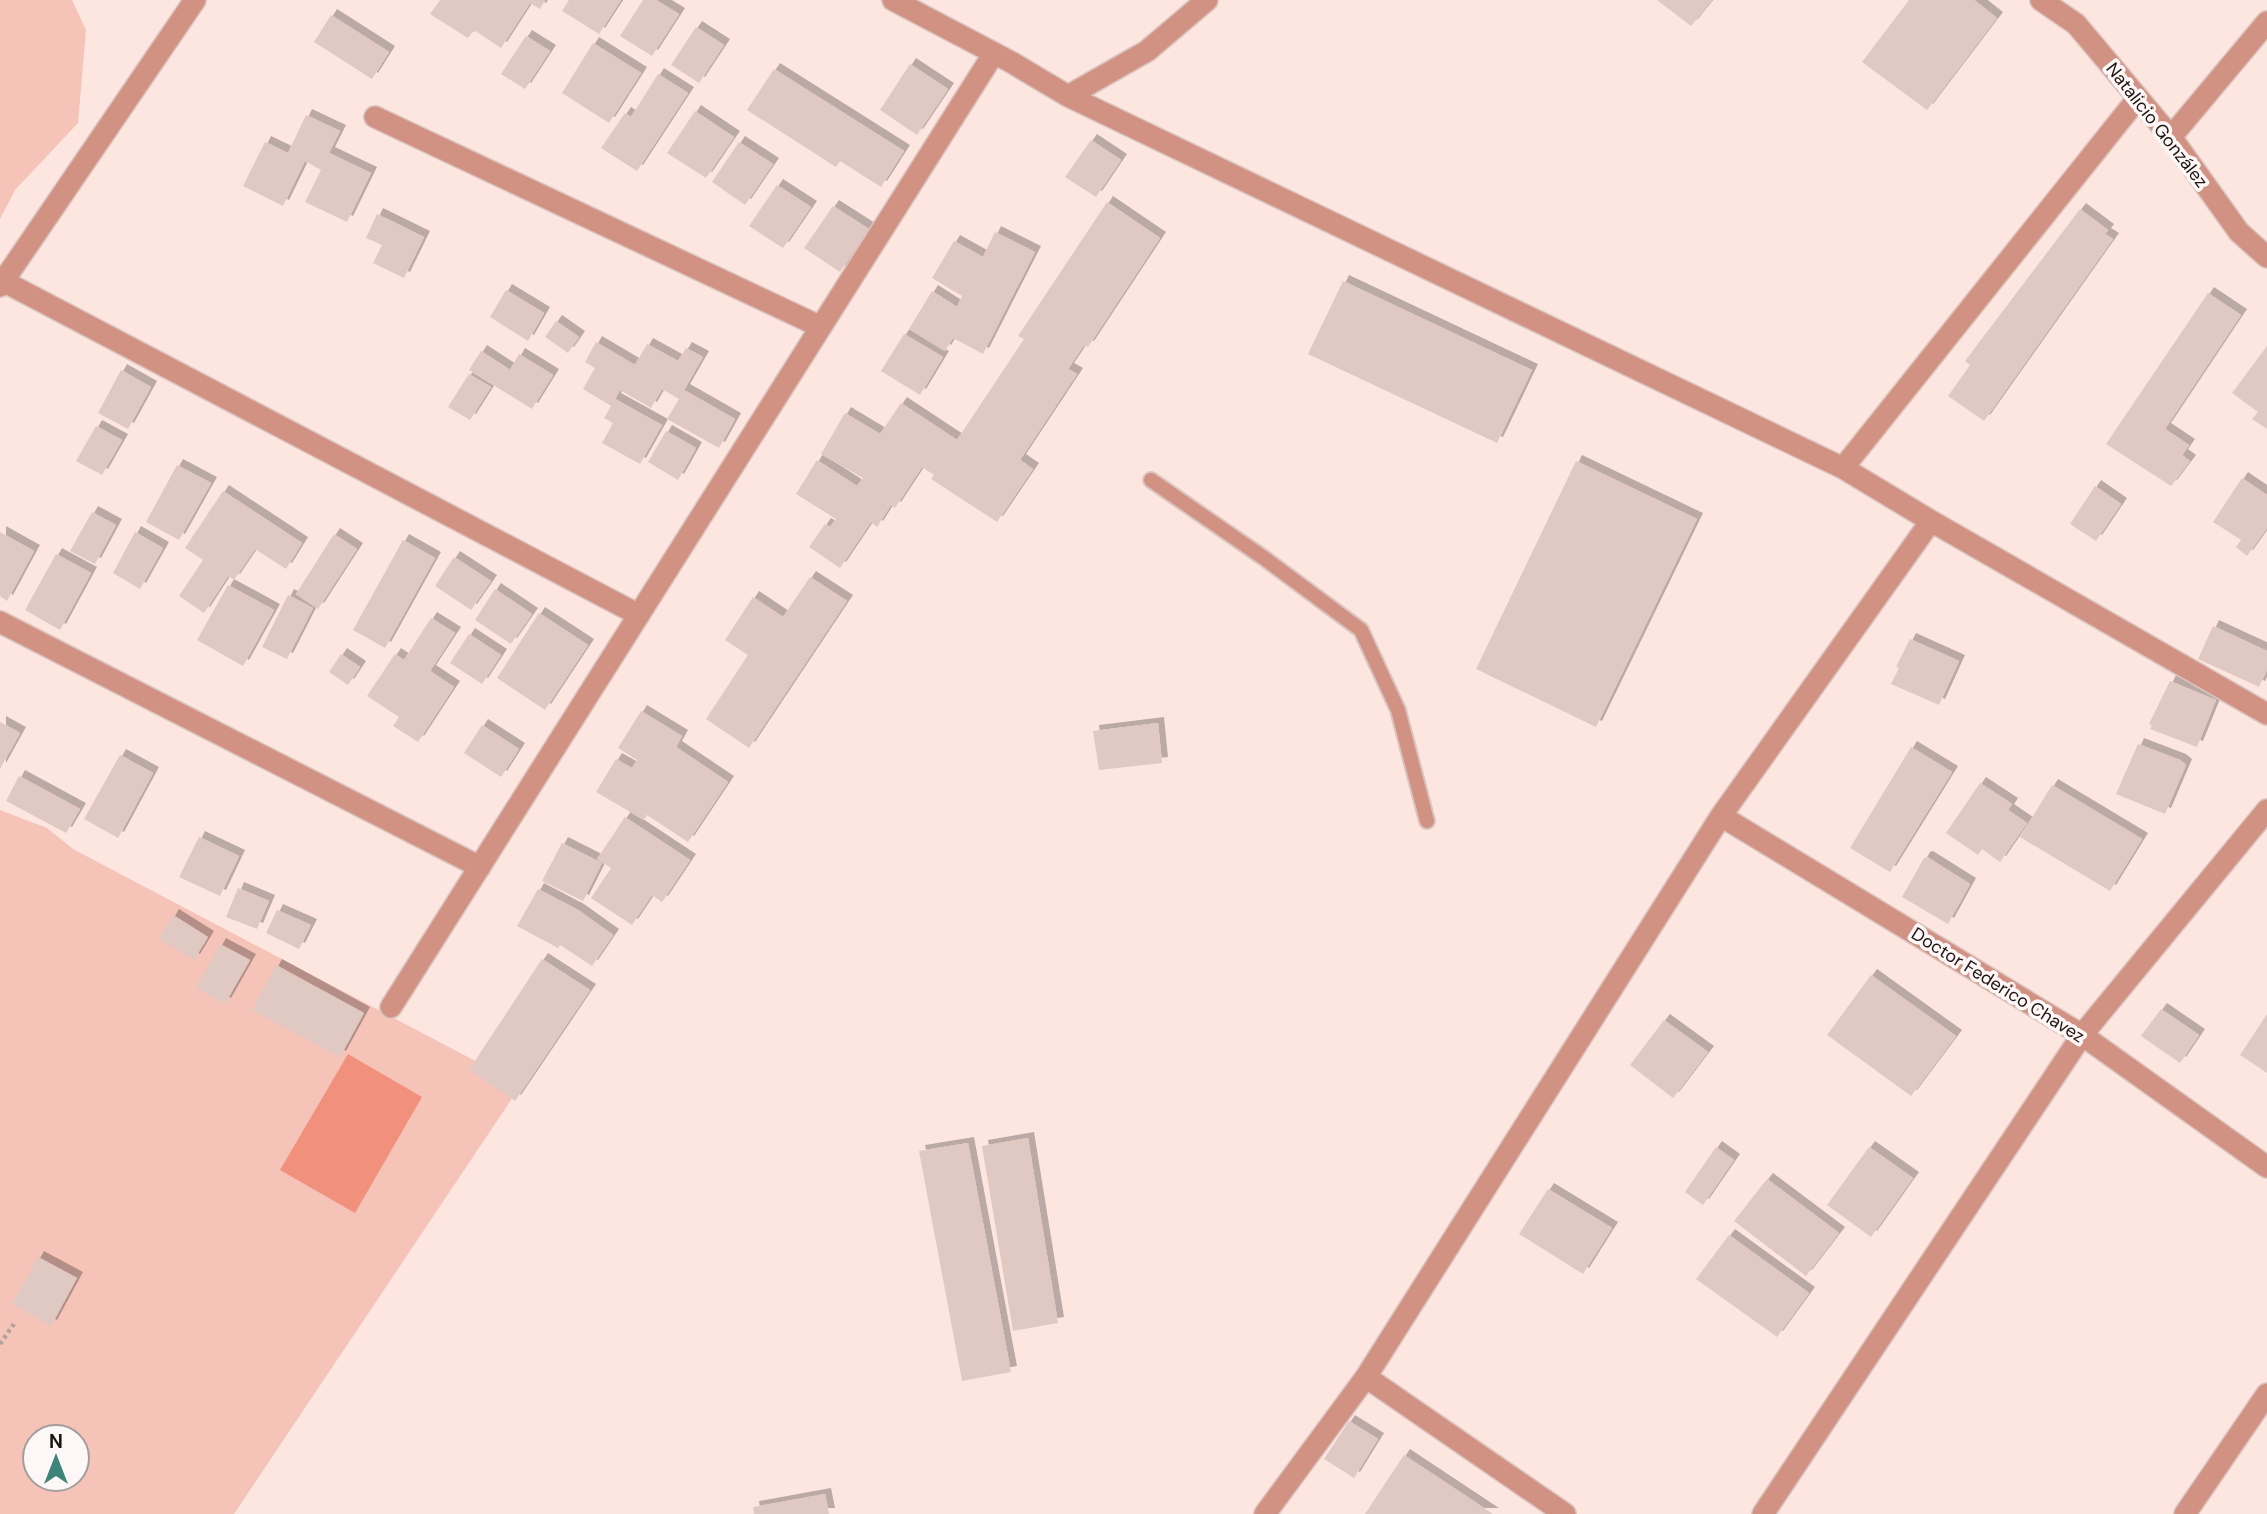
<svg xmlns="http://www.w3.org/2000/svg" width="2267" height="1514" viewBox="0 0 2267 1514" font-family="'DM Sans',sans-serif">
	<defs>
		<filter id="shadow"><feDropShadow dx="6" dy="-6" stdDeviation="0" flood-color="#0004"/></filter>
	</defs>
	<rect width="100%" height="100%" fill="#fee6e0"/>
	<path fill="#f5c3b8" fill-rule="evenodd" d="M0,0H72L86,30L78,123L15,190L0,219Z
		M0,810L47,828L73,849L521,1085L234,1514H0ZM35,1437H77V1479H35Z"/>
	<path fill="#f1917d" d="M348,1054L422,1097L355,1213L280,1170Z"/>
	<path fill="#e1c9c3" filter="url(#shadow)" d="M440,0H545L540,9L530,3L501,48L474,30L468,38L430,14Z
		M569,0H621L599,34L562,11Z
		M643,0H656L679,14L652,56L620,36Z
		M1657,0H1712L1691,26Z
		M1909,0H1974L1997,18L1927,110L1862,62Z
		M331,15L389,52L372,79L314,42Z
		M696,27L724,45L699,83L671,65Z
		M526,36L550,51L525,89L501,74Z
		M593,43L641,73L609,123L562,93Z
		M910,64L948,89L917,135L880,110Z
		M774,69L904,151L881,187L840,161L836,167L747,110Z
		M658,74L688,93L637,171L601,148L625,113L631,117Z
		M695,111L734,137L706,178L667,153Z
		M306,115L340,131L329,153L371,173L347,222L305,202L321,170L305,161L283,206L243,186L265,142L288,153Z
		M1091,140L1121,160L1096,197L1065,177Z
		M739,142L773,164L745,205L712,182Z
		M777,185L811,207L783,248L749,226Z
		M1107,202L1160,238L1088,347L1084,345L1068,369L1077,374L1020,460L1033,469L997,522L931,479L934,475L922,467L895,508L891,505L877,527L871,522L840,568L809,547L825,524L830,527L836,519L796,494L817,460L857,486L863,478L821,454L845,413L880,434L901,403L957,440L1024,339L1018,336Z
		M833,206L869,229L840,272L804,248Z
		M2080,209L2108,230L2105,234L2113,239L1984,421L1948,396L1970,365L1965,361Z
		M377,214L424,237L404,278L373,263L382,245L366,238Z
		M995,232L1035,252L983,354L953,338L945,351L909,329L932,291L957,307L962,296L932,278L954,241L983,257Z
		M1343,281L1532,370L1497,443L1308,354Z
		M506,290L544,313L528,341L490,317Z
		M2208,293L2241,315L2165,429L2189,445L2182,455L2190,461L2171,486L2106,444Z
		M556,321L579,337L568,353L545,337Z
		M904,334L943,357L920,395L881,371Z
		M596,342L635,365L647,344L678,361L686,348L703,357L684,390L735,419L719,448L667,419L679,399L662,389L651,408L620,390L615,399L662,425L640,464L602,443L613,423L604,418L611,406L583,389L595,368L585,362Z
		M2267,346V429L2252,419L2258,412L2232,393Z
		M481,351L510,370L519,354L553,375L532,409L469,370Z
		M121,370L151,387L128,429L98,413Z
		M469,374L491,387L470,420L448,407Z
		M96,426L122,440L102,475L76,461Z
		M666,431L696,448L678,480L648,462Z
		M1576,461L1697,519L1596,727L1476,669Z
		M177,465L211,483L179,540L146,522Z
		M2242,478L2267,495V528L2247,556L2236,547L2241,540L2213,522Z
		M2095,486L2121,504L2096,541L2070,524Z
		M223,491L302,543L286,569L255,549L234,580L228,576L204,613L179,596L203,560L185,548Z
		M92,512L116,525L95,564L70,551Z
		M0,532L34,551L7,601L0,596Z
		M135,532L163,548L140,589L113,573Z
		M334,534L357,549L318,609L296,594Z
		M403,540L435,558L385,648L353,630Z
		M56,554L91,573L60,630L25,610Z
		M454,557L491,581L471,610L435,586Z
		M810,577L847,601L749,748L706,719L748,655L725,640L753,597L783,617Z
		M228,585L274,610L243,666L197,640Z
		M495,589L532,614L511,644L475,620Z
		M288,595L313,608L287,659L262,647Z
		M539,613L588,645L545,710L497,678Z
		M431,618L455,633L430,671L454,687L418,742L393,726L399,717L367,696L395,654L404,660Z
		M2213,626L2267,651V670L2259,687L2198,659Z
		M469,634L501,655L482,684L450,663Z
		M1910,639L1959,661L1939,705L1891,684L1899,668L1896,667Z
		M341,654L360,667L348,685L329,672Z
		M2170,681L2216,700L2197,747L2150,729L2152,725L2149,724Z
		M641,711L682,736L676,747L728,782L688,842L647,815L644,820L596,792L616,759L632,768L637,760L618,748Z
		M0,722L20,733L0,769Z
		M1158,723L1162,763L1099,770L1093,731Z
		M482,725L519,749L501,777L464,753Z
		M2138,744L2180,760L2186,765L2165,814L2116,794Z
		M1911,747L1952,772L1890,872L1850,848Z
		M120,755L153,773L118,838L84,819Z
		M19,776L80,809L66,833L6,801Z
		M1980,783L2012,804L2008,810L2027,823L2000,862L1982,849L1978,855L1946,833Z
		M2052,785L2142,839L2110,891L2020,837Z
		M625,817L690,860L662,902L652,895L632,925L591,898L611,868L597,859Z
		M199,837L239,856L220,896L179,877Z
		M562,843L602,863L583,901L542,881Z
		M1927,857L1970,884L1948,924L1902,897L1924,858Z
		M238,888L269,901L257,929L226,917Z
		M538,889L578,910L613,935L592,966L560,945L558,948L517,926Z
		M277,910L311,925L299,949L266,933Z
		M173,915L208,937L194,960L159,939Z
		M220,944L250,960L225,1004L196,988Z
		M542,959L590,990L515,1101L469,1070Z
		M276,965L364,1013L340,1057L252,1010Z
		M1871,975L1956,1036L1911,1096L1827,1035Z
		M2161,1009L2199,1035L2180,1063L2141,1036Z
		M2267,1014V1073L2240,1055Z
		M1664,1020L1708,1052L1673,1098L1630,1065Z
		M1028,1138L1058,1323L1013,1331L982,1146Z
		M968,1143L1011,1372L962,1381L919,1151Z
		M1716,1147L1734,1160L1703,1205L1685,1192Z
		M1869,1147L1913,1178L1871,1237L1827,1205Z
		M1767,1179L1839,1233L1806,1276L1734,1221Z
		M1548,1189L1612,1228L1583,1274L1519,1234Z
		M1729,1235L1809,1293L1777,1337L1696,1279Z
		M38,1257L77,1278L51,1326L12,1304Z
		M1349,1421L1378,1439L1354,1478L1324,1459Z
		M1404,1455L1493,1514H1365Z
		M825,1494L829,1514H754L753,1507Z"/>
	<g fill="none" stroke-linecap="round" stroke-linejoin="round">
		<g stroke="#dac4bf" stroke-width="18">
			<path id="lane" d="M1151,480L1264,558L1361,630L1398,710L1427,821"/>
		</g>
		<g stroke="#dac4bf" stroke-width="24">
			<path id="street" d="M893,0L1011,62L1068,96L1843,468L1931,521L2267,714
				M2041,0L2076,24L2171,137L2239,232L2267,257
				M1068,96L1147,51L1207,0
				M375,117L821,327
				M2171,137L2267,22
				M3,281L639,615
				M0,286L195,0
				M1843,468L2138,98
				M0,622L480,867
				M1721,816L2082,1035L2267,1167
				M391,1007L994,53
				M1366,1377L1565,1514
				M1265,1514L1366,1377L1721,816L1931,521
				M1763,1514L2082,1035L2267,810
				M2185,1514L2267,1394"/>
		</g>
		<path stroke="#b5a29d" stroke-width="4.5" stroke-dasharray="3.5 3.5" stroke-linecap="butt" d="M0,1344L14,1324"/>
		<use href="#lane" stroke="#d19183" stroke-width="14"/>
		<use href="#street" stroke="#d19183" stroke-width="21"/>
	</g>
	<g text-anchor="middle" stroke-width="7" stroke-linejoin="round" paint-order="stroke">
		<g font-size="18" fill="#1d1413" stroke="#fdf8f7">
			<text transform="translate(2157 125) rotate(52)" y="6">Natalicio González</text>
			<text transform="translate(1998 985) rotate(32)" y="6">Doctor Federico Chavez</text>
		</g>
	</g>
	<g transform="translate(56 1458)"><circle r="33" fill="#fdf8f7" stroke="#a39d9c" stroke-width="2"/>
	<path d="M0-5L12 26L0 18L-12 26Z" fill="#3f8479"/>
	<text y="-10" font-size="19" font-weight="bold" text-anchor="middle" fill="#1d1413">N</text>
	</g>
</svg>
